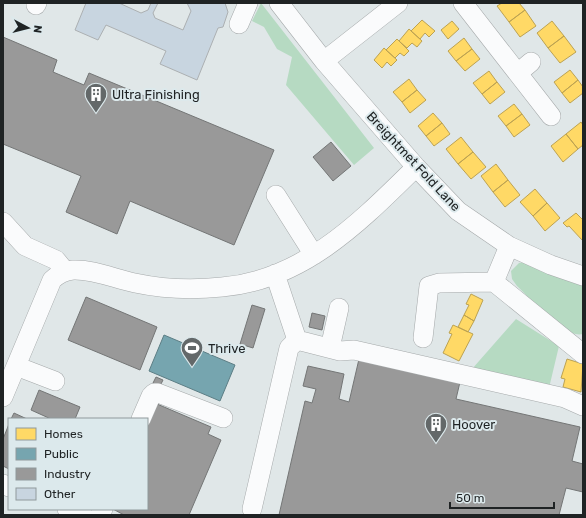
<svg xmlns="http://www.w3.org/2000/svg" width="586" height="518" viewBox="0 0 586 518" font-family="Rubik,sans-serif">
	<rect width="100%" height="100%" fill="#e0e7e8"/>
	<path fill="#b6dac2" d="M261,3L374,148L354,165L286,85L292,57L277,49L264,27L252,21Z
		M525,262L583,284V334C563,339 531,299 517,286L512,279L511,271L519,263Z
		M516,319L559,346L549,388L472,369Z"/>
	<path fill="#ffd966" stroke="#bca252" d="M502,3H519L525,10L509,22L497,6Z
		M525,10L536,26L520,37L509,22Z
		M422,20L435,31L429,37L425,33L420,39L411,31Z
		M452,21L459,29L448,39L441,30Z
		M552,21L564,36L548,48L537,33Z
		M409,29L422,41L417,47L412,43L407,48L399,41Z
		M564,36L576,52L560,63L548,48Z
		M464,38L472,49L456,61L448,51Z
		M397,39L409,51L404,56L400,53L395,58L386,50Z
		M384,48L397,60L391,66L387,62L382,68L374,60Z
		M472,49L480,59L465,71L456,61Z
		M570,70L578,80L562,93L554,82Z
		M489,71L497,82L482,94L473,83Z
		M409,79L417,90L402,102L393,92Z
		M578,80L583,87V93L570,103L562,93Z
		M497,82L505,92L490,104L482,94Z
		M417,90L426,100L410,113L402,102Z
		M514,104L522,114L506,126L498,116Z
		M433,113L442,123L426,136L418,126Z
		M522,114L530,125L514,137L506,126Z
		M581,122L583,125V145L578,149L566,134Z
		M442,123L450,134L434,146L426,136Z
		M566,134L578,149L563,162L551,146Z
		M461,137L473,152L458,164L446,149Z
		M473,152L486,167L471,179L458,164Z
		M496,164L508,180L493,192L481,176Z
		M508,180L520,195L505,207L493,192Z
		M535,189L547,203L533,216L520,202Z
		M547,203L560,218L545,231L533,216Z
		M576,213L583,220V241L569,226L567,227L563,223Z
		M471,294L483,300L474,321L464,315L469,305L466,304Z
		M464,315L474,321L468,332L458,327Z
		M453,325L473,334L459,361L443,353L452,334L449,333Z
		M567,359L583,364L581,392L563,387L565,379L561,378Z"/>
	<path fill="#76a5af" stroke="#5c7e85" d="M164,335L235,365L220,401L149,371Z"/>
	<path fill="#999" stroke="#747676" d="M3,37L57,60L53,72L84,85L89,73L274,150L234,245L130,201L117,234L66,212L81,176L3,144Z
		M331,142L351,166L333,181L313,157Z
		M86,297L157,327L140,370L68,340Z
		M252,305L265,309L253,348L240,344Z
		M312,313L325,316L322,330L309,327Z
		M359,359L460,382L456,399L580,427L572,461L583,464V492L566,488L559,515H279L305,401L312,403L316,389L303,386L308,366L344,374L339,399L349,402Z
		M156,377L163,380L160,386L153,383Z
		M39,390L80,407L75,419H51L31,410Z
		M157,404L211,427L208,434L221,440L189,515H124L113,509H147V427Z
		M14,413L27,419H11Z
		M9,424V469L3,466V439Z"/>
	<path fill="#c8d5e0" stroke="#acb0b2" d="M86,3H119L141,13L148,10L151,3H158L153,13L155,18L183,30L191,11L187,3H225L228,12L223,27L218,28L197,80L160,64L166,51L106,25L98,40L75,30Z"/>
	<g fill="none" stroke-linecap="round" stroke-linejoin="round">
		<g stroke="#a5a9aa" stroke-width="20">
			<path id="minor" d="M279,3L324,61L416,167L458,211L509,246L551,265L583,276
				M463,3L551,116
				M36,5L37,3
				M239,24L248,3
				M324,61L398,3
				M518,73L531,62
				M276,195L314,255
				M3,222L25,246L56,260L65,271
				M509,246L494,282L583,354
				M275,274L297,340L340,351L354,350L565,398L583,406
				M423,338L429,286L439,283L494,282
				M330,348L339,308
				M16,366L55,381
				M3,397L52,280C58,274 64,271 73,270C94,269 115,279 135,283C163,289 194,290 222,287C304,280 361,221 416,167
				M141,419L151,396L154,393H158L223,418
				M3,484L9,487
				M67,509L83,515
				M252,509L289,348L297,340
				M100,515L103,509"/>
		</g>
		<use href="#minor" stroke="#fafbfc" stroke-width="19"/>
	</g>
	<defs>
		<g id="building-pin" transform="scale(1.15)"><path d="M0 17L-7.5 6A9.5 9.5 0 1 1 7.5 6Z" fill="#636869" stroke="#dce9ec"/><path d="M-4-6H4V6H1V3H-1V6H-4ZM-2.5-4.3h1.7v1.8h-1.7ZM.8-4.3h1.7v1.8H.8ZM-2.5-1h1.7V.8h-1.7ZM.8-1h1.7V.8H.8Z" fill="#fff"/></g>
		<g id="stadium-pin" transform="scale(1.15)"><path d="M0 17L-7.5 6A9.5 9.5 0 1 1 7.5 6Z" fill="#636869" stroke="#dce9ec"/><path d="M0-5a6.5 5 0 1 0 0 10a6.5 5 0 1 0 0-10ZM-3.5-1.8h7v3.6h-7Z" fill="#fff"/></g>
	</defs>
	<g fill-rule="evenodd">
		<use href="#building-pin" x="96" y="94"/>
		<use href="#stadium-pin" x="192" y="348"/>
		<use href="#building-pin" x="436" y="424"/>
	</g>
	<g text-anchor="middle" stroke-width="4" stroke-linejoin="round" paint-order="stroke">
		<g font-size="13" fill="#1f2324" stroke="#dce9ec" text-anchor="start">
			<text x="112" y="99">Ultra Finishing</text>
			<text x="208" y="353">Thrive</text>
			<text x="452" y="429">Hoover</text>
		</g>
		<g font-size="13" fill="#1f2324" stroke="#dce9ec">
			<text transform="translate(414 161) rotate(47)" y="5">Breightmet Fold Lane</text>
		</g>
	</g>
	<rect width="586" height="518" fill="none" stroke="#1f2324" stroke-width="8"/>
	<rect x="8" y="418" width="140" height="92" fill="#dce9ec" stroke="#909a9c"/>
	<rect x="16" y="428" width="20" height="12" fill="#ffd966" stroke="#909a9c"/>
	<text x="44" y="438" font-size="12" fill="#1f2324">Homes</text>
	<rect x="16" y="448" width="20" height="12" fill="#76a5af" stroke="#909a9c"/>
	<text x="44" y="458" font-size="12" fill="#1f2324">Public</text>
	<rect x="16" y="468" width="20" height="12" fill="#999999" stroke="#909a9c"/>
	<text x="44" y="478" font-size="12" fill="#1f2324">Industry</text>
	<rect x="16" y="488" width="20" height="12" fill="#c8d5e0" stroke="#909a9c"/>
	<text x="44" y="498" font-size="12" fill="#1f2324">Other</text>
	<g transform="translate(28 28) rotate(97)" stroke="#dce9ec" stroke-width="3" paint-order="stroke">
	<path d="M0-3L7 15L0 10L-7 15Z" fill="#1f2324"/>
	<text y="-6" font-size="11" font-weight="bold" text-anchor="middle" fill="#1f2324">N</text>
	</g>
	<path d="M450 502v6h104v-6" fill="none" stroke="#1f2324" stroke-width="2"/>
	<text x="456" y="502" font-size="12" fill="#1f2324" stroke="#dce9ec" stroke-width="3" paint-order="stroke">50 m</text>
</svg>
